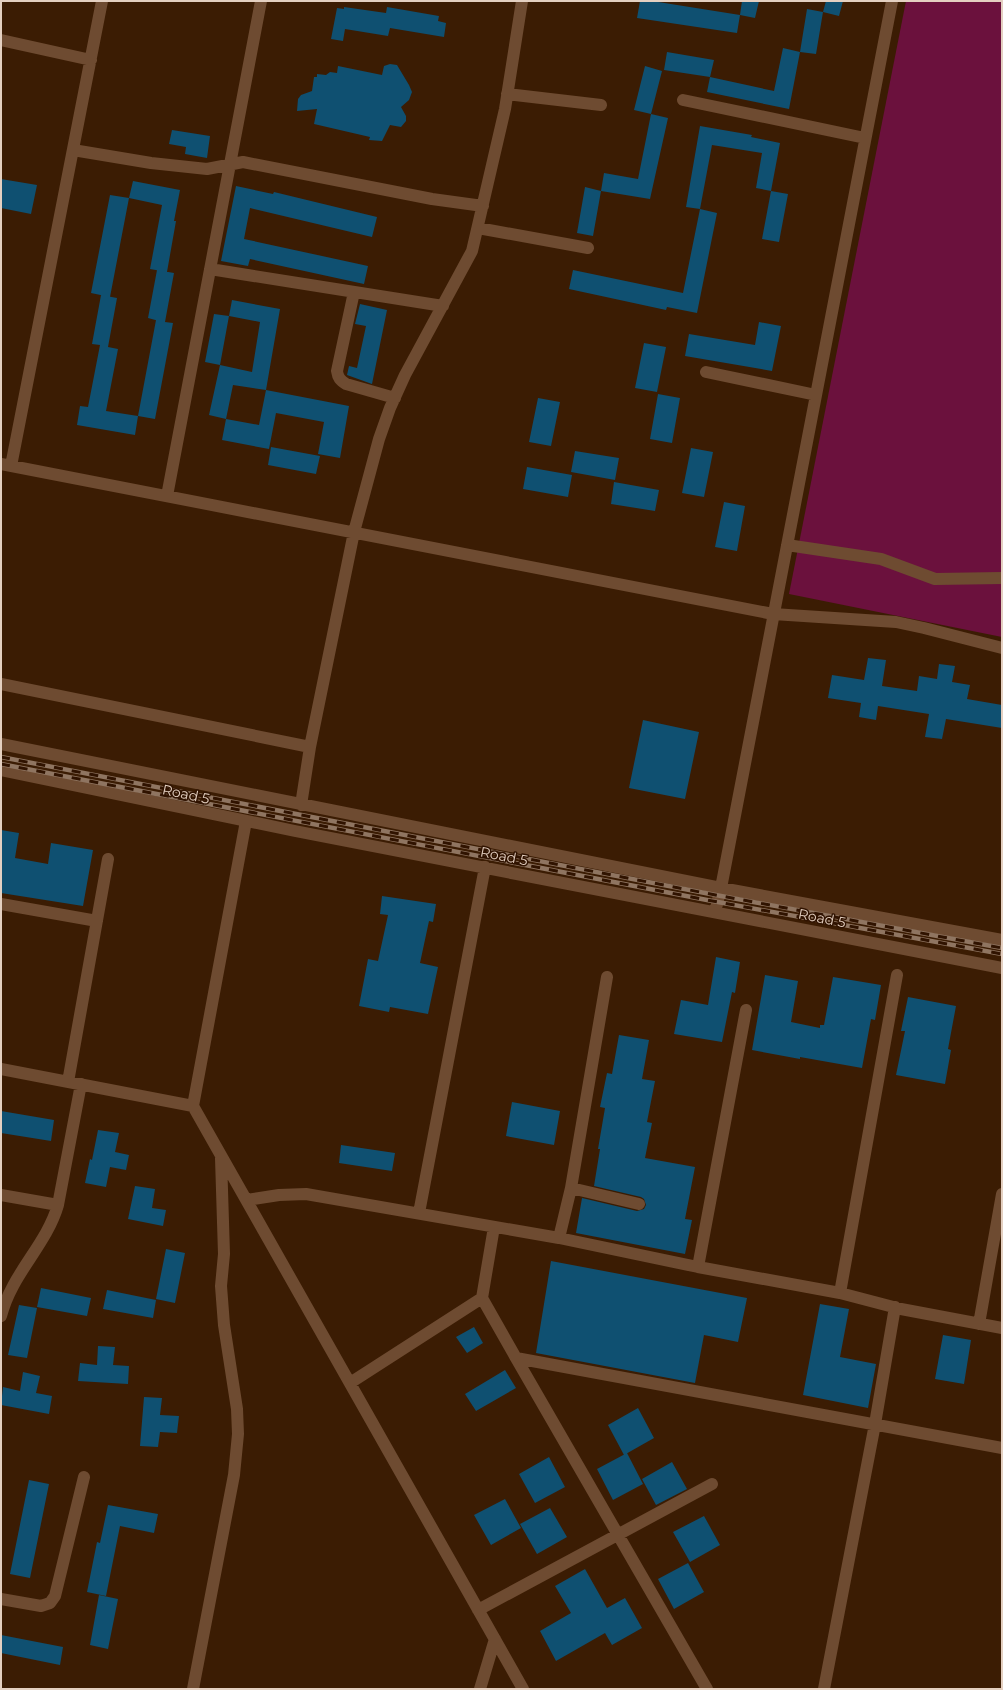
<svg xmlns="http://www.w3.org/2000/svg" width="1003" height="1690" viewBox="0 0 1003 1690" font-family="Montserrat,sans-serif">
	<rect width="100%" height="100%" fill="#3b1c03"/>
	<path fill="#6b113d" d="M906,1H1002V637L789,594Z"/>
	<path fill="#0f5071" d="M640,1H652L740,15L737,33L637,18Z
		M742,1H759L755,18L740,15Z
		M826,1H843L839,16L823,12Z
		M344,7L386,13L387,7L439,16L438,21L446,23L444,37L390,28L388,36L345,29L343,41L331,39L337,8L344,9Z
		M807,9L823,12L816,54L800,52Z
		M783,48L800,52L789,109L707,92L710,77L774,91Z
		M667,52L714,60L710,77L664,70Z
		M390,64L397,65L409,85L412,92L409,100L401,107L406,116V121L401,127L390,125L382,141L369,140L370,137L314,124L317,109L297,111L298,99L301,95L312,91L314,77H317V74L326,75L330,72L337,73L338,66L382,75L384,66Z
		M645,66L662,71L651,114L634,110Z
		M651,114L668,118L650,199L601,191L604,173L638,179Z
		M700,126L752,135L751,137L780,143L771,191L756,188L762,153L712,145L700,209L686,207Z
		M172,130L210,136L207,158L185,154L186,147L169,144Z
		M1,179L37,185L31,214L1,208Z
		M133,181L180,190L174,221H176L167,272L150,269L162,205L129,198Z
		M236,186L273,194L274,192L377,217L372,237L250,208L244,239L368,266L364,284L250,259L248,266L221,261Z
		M585,187L601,191L593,236L577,233Z
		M771,191L788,194L779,242L762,239Z
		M110,195L129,198L110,297L91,293Z
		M700,209L717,213L697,313L667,307L666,310L569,289L573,270L683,293Z
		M157,270L174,273L165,322L173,323L155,419L138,416L156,320L159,321L148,318Z
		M101,295L117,298L108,347L103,346L118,349L106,411L138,416L135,435L77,425L80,406L88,407L100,345L92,344Z
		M232,300L280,309L266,390L233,385L226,419L209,415L220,365L252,372L260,322L229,316Z
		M360,304L387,310L372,384L347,375L349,366L357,368L366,326L355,324Z
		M214,314L229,316L220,365L205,362Z
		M759,322L781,326L772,371L685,356L689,334L755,345Z
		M644,343L666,347L657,392L635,388Z
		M266,390L349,406L340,458L318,454L324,422L276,413L269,449L222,440L226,419L259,425Z
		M658,394L680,398L672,443L650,439Z
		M538,398L560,402L551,446L529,442Z
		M271,447L320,456L316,474L268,465Z
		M691,448L713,452L704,497L682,493Z
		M575,451L619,458L615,480L571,472Z
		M527,467L572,475L568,497L523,489Z
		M614,482L659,490L655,511L611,504Z
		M724,502L745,506L737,551L715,547Z
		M868,658L886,660L882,686L917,691L919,676L937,679L939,664L955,666L952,682L970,685L967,699L1002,705V728L946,719L942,739L925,737L929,714L878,706L876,720L859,717L861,703L828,698L832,675L864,680Z
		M643,720L699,732L685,799L629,788Z
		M1,830L19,833L15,858L48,864L51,843L93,850L83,906L1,893Z
		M382,896L436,904L433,922L429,921L420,963L438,967L428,1014L390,1007L389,1012L359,1006L368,959L378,961L388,915L380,914Z
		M716,957L740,962L735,993L732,992L722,1042L674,1034L681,1000L708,1005Z
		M765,975L798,981L791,1022L820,1028V1025H824L833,977L881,985L875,1020L871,1019L862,1068L800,1057V1059L752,1050Z
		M908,997L956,1006L948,1049L951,1050L945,1084L896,1075L905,1031H901Z
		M619,1035L649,1040L642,1079L655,1081L647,1122L652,1123L645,1158L695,1167L685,1219L692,1220L685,1254L576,1233L582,1198L637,1211L644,1209L646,1205L644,1199L641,1197L594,1186L600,1149H598L605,1108L600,1107L607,1073L612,1074Z
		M512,1102L560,1111L554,1145L506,1136Z
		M1,1111L54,1120L51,1141L1,1133Z
		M98,1130L119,1133L115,1152L129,1155L126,1170L110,1167L106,1187L85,1183L90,1159L92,1160Z
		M341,1145L395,1153L392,1171L339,1163Z
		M135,1186L155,1189L152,1208L166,1210L163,1226L128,1219Z
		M166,1249L185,1253L175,1303L156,1299Z
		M551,1261L747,1298L738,1342L704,1335L695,1383L536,1353Z
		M41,1288L91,1298L87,1316L37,1307Z
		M107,1290L156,1300L153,1318L103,1309Z
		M820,1304L849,1309L840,1357L876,1364L868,1408L803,1395Z
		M19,1305L37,1308L27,1358L8,1355Z
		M474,1327L483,1343L467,1353L456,1337Z
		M943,1335L971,1340L964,1384L935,1379Z
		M98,1346L115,1347L113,1365L129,1366L128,1384L78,1381L80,1363L97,1365Z
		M505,1370L516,1388L476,1411L465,1394Z
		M23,1372L40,1376L36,1393L52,1396L49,1414L1,1405L3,1387L20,1391Z
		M144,1397L162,1398L160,1415L179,1416L177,1433L160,1432L158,1447L140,1446Z
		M638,1408L654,1438L624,1455L608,1425Z
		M627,1453L643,1484L613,1500L597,1469Z
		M549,1457L565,1487L535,1503L519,1474Z
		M672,1462L687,1489L656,1505L642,1479Z
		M29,1480L49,1484L30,1578L10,1574Z
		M505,1499L521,1528L491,1545L474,1515Z
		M108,1505L158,1514L154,1533L120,1526L106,1596L87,1592L97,1542L100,1543Z
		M550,1508L567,1537L537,1554L520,1524Z
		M704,1516L720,1545L690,1562L673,1532Z
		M688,1563L704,1592L674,1609L658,1579Z
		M585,1569L607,1608L625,1598L642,1628L612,1645L605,1633L556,1661L540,1631L571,1613L555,1586Z
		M99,1595L118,1599L108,1649L90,1645Z
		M1,1635L63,1647L60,1665L1,1653Z"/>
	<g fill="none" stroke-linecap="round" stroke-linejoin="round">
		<path stroke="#6e4b31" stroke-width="12" d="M1,40L91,60
			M507,94L601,105
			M683,100L865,138
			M73,150L151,163L207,169L243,162L432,199L483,206
			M478,228L588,248
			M210,269L443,306
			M354,292L337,371C338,378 340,380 346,384L395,398
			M706,372L816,395
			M1,464L773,614L896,622L924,628L1002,648
			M11,466L102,1
			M167,496L261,1
			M787,545L881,559L935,579L1002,578
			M1,684L310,747
			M1,744L721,888L1002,940
			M1,770L295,831L1002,968
			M301,805L310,747L354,532L379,439L390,408L405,375L472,251L505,109L522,1
			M246,821L193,1106L523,1689
			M1,904L97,921
			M715,912L721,888L892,1
			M607,977L571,1188L559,1238L698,1267
			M746,1010L698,1267L840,1293L901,1309L1002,1328
			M1,1069L193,1106
			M68,1082L108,859
			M571,1188L639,1204
			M1,1195L58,1205
			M247,1200L279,1195L306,1194L559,1238
			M419,1213L485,867
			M494,1227L482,1298L516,1358L1002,1448
			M840,1293L897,975
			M1,1316C12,1273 46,1246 58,1205L81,1084
			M979,1324L1002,1194
			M516,1358L707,1689
			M350,1383L482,1298
			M1,1599L41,1606L50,1603L55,1596L84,1477
			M478,1610L712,1484
			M193,1689L234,1475L238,1434L237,1409L224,1325L221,1286L224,1254L221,1158
			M480,1689L495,1639
			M824,1689L875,1424L895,1307"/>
		<g stroke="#8f7561" stroke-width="4.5">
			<path id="rail" d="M1,757L705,893L1002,948
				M1,764L707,900L1002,954"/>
		</g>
		<use href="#rail" stroke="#301300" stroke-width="3" stroke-dasharray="9" stroke-linecap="butt"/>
	</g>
	<g text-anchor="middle" stroke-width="3" stroke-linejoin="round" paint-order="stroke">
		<g font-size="14" fill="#e4d0c1" stroke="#301300">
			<text transform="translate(186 794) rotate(12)" y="5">Road 5</text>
			<text transform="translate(504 856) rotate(11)" y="5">Road 5</text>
			<text transform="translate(822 918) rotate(11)" y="5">Road 5</text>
		</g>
	</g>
	<rect width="1003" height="1690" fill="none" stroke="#e4d0c1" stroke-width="4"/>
</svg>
